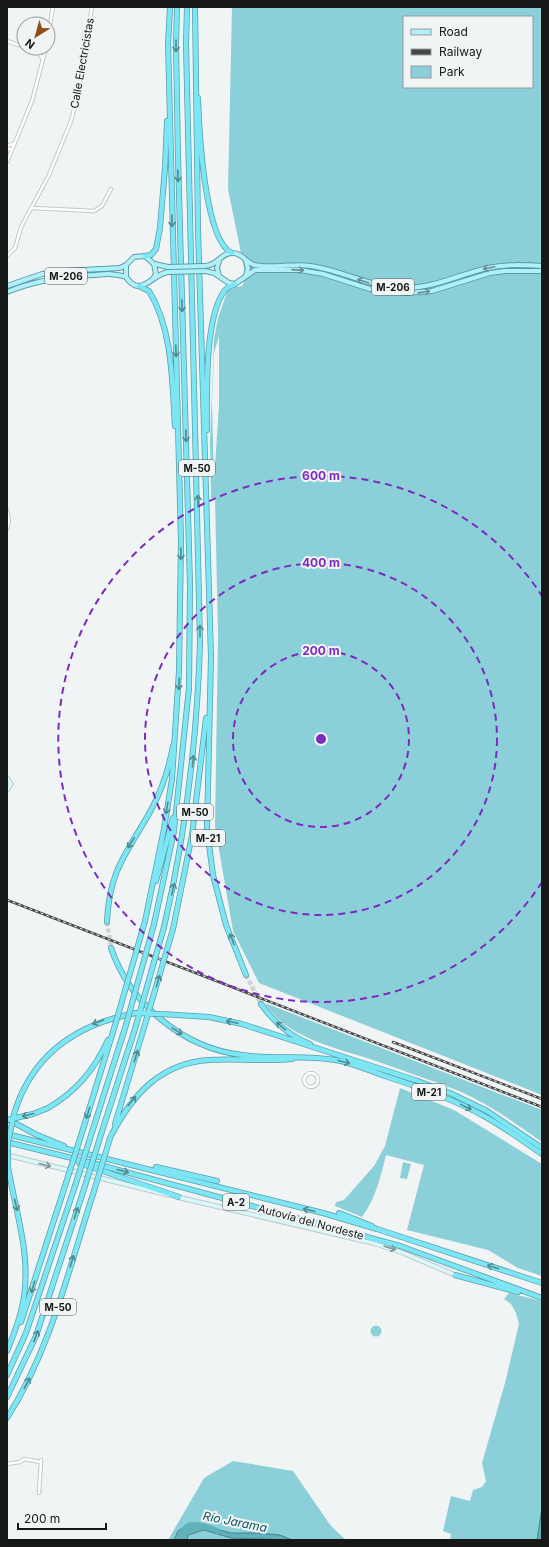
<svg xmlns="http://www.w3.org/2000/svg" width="549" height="1547" viewBox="0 0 549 1547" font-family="Inter,sans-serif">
	<rect width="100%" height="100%" fill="#f1f4f5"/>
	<path fill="#8bcfd9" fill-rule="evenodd" d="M232,7H542V1095L259,983L233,931L215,826L218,635L215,498H211L210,443L214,339L218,318L227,292L230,288L242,286L246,278L228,189ZM404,17H532V87H404ZM227,317L219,336V405L214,480L212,402L214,353L220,333Z
		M265,1003L542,1110V1142C515,1123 489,1104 459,1091C431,1080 401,1070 373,1060C334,1047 288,1039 265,1003Z
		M400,1088L454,1110L542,1164V1276L518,1268L488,1250L407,1230L424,1165L386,1155C381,1176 375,1200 362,1217L335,1206L336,1202L344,1200L374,1166L385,1146Z
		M403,1162L411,1164L407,1179L400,1178Z
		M509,1293L542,1301V1540H450L451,1534L443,1531L451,1496L470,1501L473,1490L482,1487L486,1481L482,1463L505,1383L519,1324L516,1313L511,1304L504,1299Z
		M370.5 1331a5.5 5.5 0 1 1 11 0a5.5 5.5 0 1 1-11 0Z
		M233,1461L293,1471L331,1526L346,1540H168L204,1478Z"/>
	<path fill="#61b1bc" stroke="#4a838a" d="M542,1508V1540H537Z
		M202,1525L231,1533H260L280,1535L292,1540L231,1538L204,1530L188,1535L187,1540H174L178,1531L185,1527Z"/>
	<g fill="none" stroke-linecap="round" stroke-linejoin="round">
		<path stroke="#61b1bc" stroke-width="5.5" d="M179,1540C181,1536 184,1528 188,1526C194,1522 212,1528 217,1531"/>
		<path stroke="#d0d3d4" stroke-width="4.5" stroke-dasharray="4.5 2" stroke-linecap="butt" d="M107,922L111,948
			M246,975L261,1004"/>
		<g stroke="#c4c8c8" stroke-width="4.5">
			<path id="street" d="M48,36L53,7
				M7,41L24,47
				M26,48L39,53L43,59
				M37,51L45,48
				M7,146L15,143
				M7,148L12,150
				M7,162L32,101L46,48
				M33,208L94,211L102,206L111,189
				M7,256L15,248L21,227L49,175L71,121L79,90L92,7
				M7,510L9,522L7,529
				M304 1080a7 7 0 1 1 14 0a7 7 0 1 1-14 0Z
				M7,1464L20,1462L24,1459L41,1462
				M39,1493L41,1460"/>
		</g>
		<g stroke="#c4c8c8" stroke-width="5.5">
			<path id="secondary" d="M7,778L11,784L7,790
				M7,1155L169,1195
				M177,1197L373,1243L401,1252L455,1275"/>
		</g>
		<g stroke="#599ea7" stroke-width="6">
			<path id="primary" d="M219,261L217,268L219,276
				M246,261L248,269L246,275
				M155,264L168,267
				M204,266C218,266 221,252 233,253C242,253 246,262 254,265C272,269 293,263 311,266C344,271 372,288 405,288C434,288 460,274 488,268C506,264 524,265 542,266
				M205,271L214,273L229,283L235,284L255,270H300L323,274L370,289L407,293L432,291L490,273L505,271H542
				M153,279L156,274L154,264L145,256L134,257L126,265V277C141,299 152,274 168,272
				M7,286L42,274L62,271L120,268L126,265
				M7,292C36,280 64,276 95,275C106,274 116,273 126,277"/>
		</g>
		<g stroke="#599ea7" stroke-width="6">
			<path id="highway" d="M195,7L198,229L211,657L207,829L213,875L226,925L246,975
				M168,45L170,7
				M198,98C199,127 204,241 232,253
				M145,256L151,255L156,249L160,228L165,168L167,121
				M139,286L149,291C173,330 172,382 175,426
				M207,430C207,396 204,317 225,290C228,287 231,286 235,284
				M156,881L173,818
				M145,921L164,829L172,779L179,671L181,542L168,42
				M107,922C109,869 128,852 151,810C162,790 169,768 173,746
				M154,924L174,831L189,688L190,585L178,157L176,44L177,7
				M164,927C186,833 197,739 200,643L186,44L187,7
				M173,929L192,835L206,718
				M111,948C130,1004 183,1048 242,1055C277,1060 310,1054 345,1062C359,1066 372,1071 385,1076C419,1087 453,1099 484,1116C504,1127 523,1141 542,1154
				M261,1004C273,1021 289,1036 310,1044
				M161,1014L209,1017L242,1024L415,1080L450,1093L487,1111L542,1148
				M48,1108C77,1091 94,1070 108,1040
				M14,1114C32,1054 77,1024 136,1013
				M9,1120L35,1134L64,1146
				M115,1124L143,1031
				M84,1126L116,1022
				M103,1128L135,1029
				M93,1129L126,1025
				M7,1134L323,1213L377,1229L542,1283
				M112,1134C133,1094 161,1063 209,1060C237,1058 264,1062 292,1059
				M7,1142L96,1164L400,1246L542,1298
				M79,1163L179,1197
				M156,1167L217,1181
				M339,1213L372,1226
				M455,1275L518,1292
				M21,1322L66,1183
				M7,1351C13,1336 19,1322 22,1307C33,1259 16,1214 8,1167
				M7,1375L26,1333L75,1186
				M7,1397L36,1336L84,1189
				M7,1418C51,1349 69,1268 94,1191"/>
		</g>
		<use href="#street" stroke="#fff" stroke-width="2.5"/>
		<use href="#secondary" stroke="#d8f8fc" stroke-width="3.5"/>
		<use href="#primary" stroke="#b1f0f9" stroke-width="4"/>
		<use href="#highway" stroke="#7de6f5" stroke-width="4.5"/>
		<g stroke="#444545" stroke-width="2.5">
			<path id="rail" d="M7,900L542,1107
				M393,1042L542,1099"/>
		</g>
		<use href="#rail" stroke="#f1f4f5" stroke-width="1" stroke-dasharray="3" stroke-linecap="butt"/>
		<g stroke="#599ea7" stroke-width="6" stroke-linecap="butt">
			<path id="primary-bridge" d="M168,267L204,266
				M168,272L205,271"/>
		</g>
		<g stroke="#599ea7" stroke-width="6" stroke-linecap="butt">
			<path id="highway-bridge" d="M137,1013L161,1014
				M116,1022L145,921
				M126,1025L154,924
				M135,1029L164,927
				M143,1031L173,929
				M7,1120L33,1114L48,1108
				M8,1167V1142L14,1114
				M66,1183L84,1126
				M75,1186L93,1129
				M84,1189L103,1128
				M94,1191L111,1135"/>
		</g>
		<use href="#primary-bridge" stroke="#b1f0f9" stroke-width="4"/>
		<use href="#highway-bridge" stroke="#7de6f5" stroke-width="4.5"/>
	</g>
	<defs><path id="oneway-shaft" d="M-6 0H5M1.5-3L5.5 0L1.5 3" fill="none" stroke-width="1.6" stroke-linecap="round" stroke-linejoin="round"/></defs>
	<g stroke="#4f8991">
		<use href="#oneway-shaft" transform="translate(176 46) rotate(90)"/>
		<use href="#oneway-shaft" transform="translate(178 176) rotate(88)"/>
		<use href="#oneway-shaft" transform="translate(172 221) rotate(89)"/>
		<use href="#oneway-shaft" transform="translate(182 306) rotate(88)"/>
		<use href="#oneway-shaft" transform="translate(176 351) rotate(88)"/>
		<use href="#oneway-shaft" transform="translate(186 436) rotate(88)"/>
		<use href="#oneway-shaft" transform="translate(198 501) rotate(-91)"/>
		<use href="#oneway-shaft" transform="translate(181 554) rotate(90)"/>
		<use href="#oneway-shaft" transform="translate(200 631) rotate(-90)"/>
		<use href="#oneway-shaft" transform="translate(179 684) rotate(93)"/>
		<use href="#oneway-shaft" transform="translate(193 761) rotate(-84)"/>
		<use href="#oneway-shaft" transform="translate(167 808) rotate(99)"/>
		<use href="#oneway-shaft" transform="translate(131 843) rotate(122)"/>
		<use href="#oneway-shaft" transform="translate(173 889) rotate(-77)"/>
		<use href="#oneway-shaft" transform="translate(232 939) rotate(-111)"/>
		<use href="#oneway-shaft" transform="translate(158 981) rotate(-74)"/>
		<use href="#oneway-shaft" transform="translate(98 1022) rotate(160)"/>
		<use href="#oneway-shaft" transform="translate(232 1022) rotate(-168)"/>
		<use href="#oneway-shaft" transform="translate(281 1026) rotate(-140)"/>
		<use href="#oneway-shaft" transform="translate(177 1031) rotate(31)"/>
		<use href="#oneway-shaft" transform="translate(136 1056) rotate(-73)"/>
		<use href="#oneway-shaft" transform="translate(344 1062) rotate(14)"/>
		<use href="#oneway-shaft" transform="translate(132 1101) rotate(-51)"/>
		<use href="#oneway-shaft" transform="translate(466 1107) rotate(26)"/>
		<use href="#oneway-shaft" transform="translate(88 1113) rotate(107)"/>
		<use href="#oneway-shaft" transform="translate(28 1115) rotate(165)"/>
		<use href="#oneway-shaft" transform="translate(123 1171) rotate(15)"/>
		<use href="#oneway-shaft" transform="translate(16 1205) rotate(76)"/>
		<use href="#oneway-shaft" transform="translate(309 1210) rotate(-166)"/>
		<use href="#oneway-shaft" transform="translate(76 1213) rotate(-72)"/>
		<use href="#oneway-shaft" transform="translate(72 1261) rotate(-73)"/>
		<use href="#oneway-shaft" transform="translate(493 1267) rotate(-162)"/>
		<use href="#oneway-shaft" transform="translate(33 1287) rotate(107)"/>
		<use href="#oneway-shaft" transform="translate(36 1336) rotate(-69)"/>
		<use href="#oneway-shaft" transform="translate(27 1383) rotate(-62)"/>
	</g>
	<g stroke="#6b8e93">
		<use href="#oneway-shaft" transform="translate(489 268) rotate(168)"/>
		<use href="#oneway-shaft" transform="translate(298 270) rotate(4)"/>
		<use href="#oneway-shaft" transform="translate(363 281) rotate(-163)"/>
		<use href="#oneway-shaft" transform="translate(424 292) rotate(-8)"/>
	</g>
	<g stroke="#819395">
		<use href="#oneway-shaft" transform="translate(45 1165) rotate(14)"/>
		<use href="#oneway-shaft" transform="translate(390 1248) rotate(16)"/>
	</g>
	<g fill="none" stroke="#7b2cbf" stroke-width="2" stroke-dasharray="7 5">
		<circle cx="321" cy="739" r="88"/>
		<circle cx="321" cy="739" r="176"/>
		<path d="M542 882A263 263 0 1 1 542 596"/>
	</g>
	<g text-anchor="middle" stroke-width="4" stroke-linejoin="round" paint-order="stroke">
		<g fill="#f1f4f5" stroke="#58595a" stroke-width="1">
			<rect x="45" y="268" width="42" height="16" rx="3"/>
			<rect x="372" y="279" width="42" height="16" rx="3"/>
			<rect x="179" y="460" width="36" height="16" rx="3"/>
			<rect x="177" y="804" width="36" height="16" rx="3"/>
			<rect x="191" y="830" width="34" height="16" rx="3"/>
			<rect x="412" y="1084" width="34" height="16" rx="3"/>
			<rect x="223" y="1194" width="26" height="16" rx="3"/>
			<rect x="40" y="1299" width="36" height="16" rx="3"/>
		</g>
		<g font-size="10" font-weight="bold" fill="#161717">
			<text x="66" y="280">M-206</text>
			<text x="393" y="291">M-206</text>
			<text x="197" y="472">M-50</text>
			<text x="195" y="816">M-50</text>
			<text x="208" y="842">M-21</text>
			<text x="429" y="1096">M-21</text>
			<text x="236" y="1206">A-2</text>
			<text x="58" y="1311">M-50</text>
		</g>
		<g font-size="11" fill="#161717" stroke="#f1f4f5">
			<text transform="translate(82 63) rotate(-80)" y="4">Calle Electricistas</text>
			<text transform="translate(311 1222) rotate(15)" y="4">Autovía del Nordeste</text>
		</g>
		<g font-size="12" font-style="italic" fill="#0e555d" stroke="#f1f4f5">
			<text transform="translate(235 1522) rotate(11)" y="4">Río Jarama</text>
		</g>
	</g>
	<circle cx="321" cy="739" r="6" fill="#7b2cbf" stroke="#f1f4f5" stroke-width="2"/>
	<g font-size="12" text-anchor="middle" font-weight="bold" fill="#7b2cbf" stroke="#f1f4f5" stroke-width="4" stroke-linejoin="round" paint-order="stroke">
		<text x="321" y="480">600 m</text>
		<text x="321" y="567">400 m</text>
		<text x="321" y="655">200 m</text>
	</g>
	<rect width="549" height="1547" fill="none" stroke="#161717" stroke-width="16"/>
	<rect x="403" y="16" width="130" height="72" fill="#f1f4f5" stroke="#999c9c"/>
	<rect x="411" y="29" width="20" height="6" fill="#b1f0f9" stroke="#999c9c"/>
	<text x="439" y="36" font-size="12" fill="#161717">Road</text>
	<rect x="411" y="49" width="20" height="6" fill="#444545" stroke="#999c9c"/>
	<text x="439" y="56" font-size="12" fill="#161717">Railway</text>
	<rect x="411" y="66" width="20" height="12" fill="#8bcfd9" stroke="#999c9c"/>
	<text x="439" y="76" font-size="12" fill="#161717">Park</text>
	<g transform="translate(36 36) rotate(217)"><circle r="19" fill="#f1f4f5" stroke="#999c9c"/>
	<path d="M0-3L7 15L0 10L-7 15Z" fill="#8e4f16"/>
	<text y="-6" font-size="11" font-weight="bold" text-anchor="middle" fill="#161717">N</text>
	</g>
	<path d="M18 1523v6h88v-6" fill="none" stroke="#161717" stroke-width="2"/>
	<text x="24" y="1523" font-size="12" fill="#161717" stroke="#f1f4f5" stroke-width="3" paint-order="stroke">200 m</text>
</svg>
